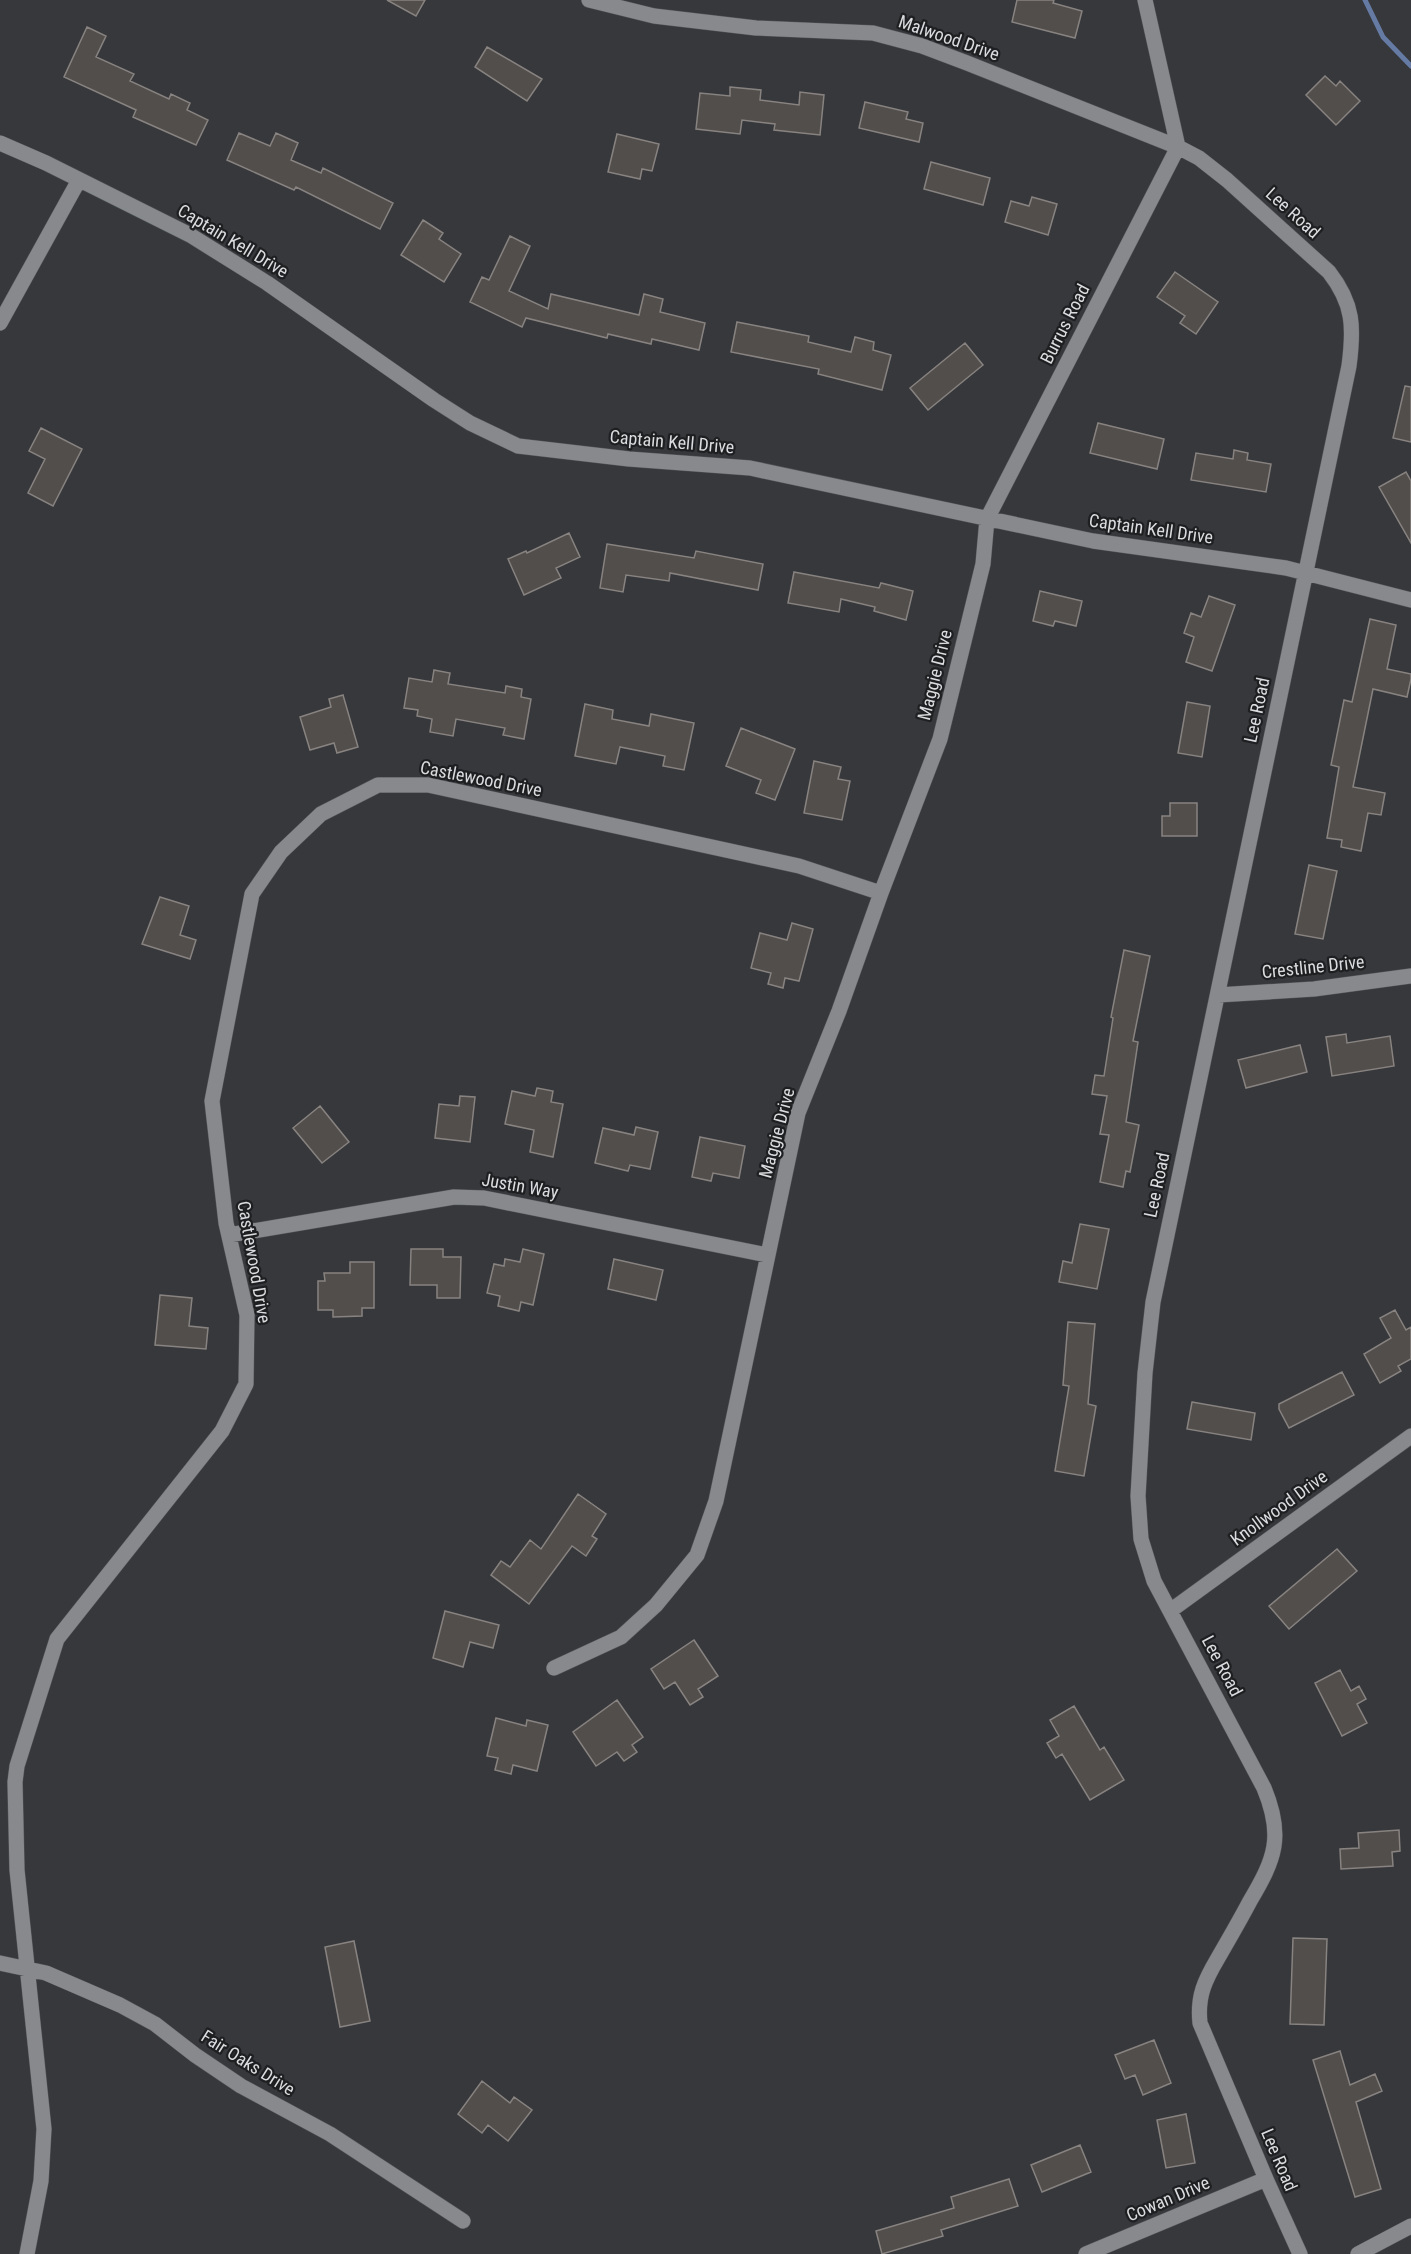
<svg xmlns="http://www.w3.org/2000/svg" width="1411" height="2254" viewBox="0 0 1411 2254" font-family="'Roboto Condensed',sans-serif">
	<rect width="100%" height="100%" fill="#36383b"/>
	<g fill="none" stroke-linecap="round" stroke-linejoin="round">
		<path stroke="#657ba4" stroke-width="5" d="M1365,0L1383,37L1411,66"/>
	</g>
	<path fill="#514e4b" stroke="#888381" stroke-width="1.5" d="M387,0H425L416,16Z
		M1017,0H1054L1053,3L1082,11L1075,38L1012,22Z
		M87,27L106,36L96,57L134,74L130,81L169,99L171,94L190,103L187,110L208,120L196,145L133,117L136,110L64,77Z
		M487,47L542,79L527,101L475,67Z
		M1325,76L1336,86L1340,81L1360,101L1336,125L1306,95Z
		M730,87L761,90L760,100L799,105L800,92L824,95L820,135L774,130L775,124L742,120L740,134L696,129L700,93L730,96Z
		M865,102L908,112L906,119L923,123L919,142L859,128Z
		M239,133L270,146L276,133L298,143L291,160L321,173L323,168L393,203L380,229L296,187L294,190L227,160Z
		M617,134L659,144L652,171L642,169L640,179L608,172Z
		M931,162L990,178L983,205L924,189Z
		M1032,197L1057,204L1048,235L1005,222L1011,201L1029,206Z
		M423,220L443,233L439,239L461,254L444,282L401,255Z
		M510,236L530,246L509,291L548,309L551,294L639,315L644,294L663,299L660,312L705,323L699,350L652,339L651,344L608,334L607,338L526,318L522,327L470,302L482,277L489,280Z
		M1175,272L1218,302L1196,334L1180,323L1185,316L1157,297Z
		M737,322L809,336L808,342L851,352L855,337L874,342L873,350L891,355L882,390L818,374L819,369L731,352Z
		M965,343L983,365L928,410L910,388Z
		M1405,386L1411,387V442L1393,438Z
		M1098,423L1164,439L1157,469L1090,453Z
		M41,428L82,449L53,506L28,493L45,459L29,451Z
		M1234,450L1248,453L1247,460L1271,464L1266,492L1191,480L1196,453L1233,459Z
		M1406,472L1411,481V543L1379,487Z
		M569,533L580,557L556,568L561,578L524,595L508,559L526,551L527,553Z
		M607,544L694,558L696,551L763,564L758,590L670,573L669,581L626,575L623,592L600,588Z
		M794,572L879,588L881,583L913,591L906,620L874,611L875,607L841,599L839,612L788,603Z
		M1040,591L1082,601L1076,626L1055,621L1053,626L1033,621Z
		M1209,596L1235,605L1212,671L1186,662L1194,637L1184,633L1191,613L1201,617Z
		M1370,619L1396,625L1387,669L1411,674V679L1407,697L1373,689L1353,787L1385,793L1381,815L1368,813L1361,851L1341,847L1342,840L1327,838L1339,767L1331,765L1344,700L1352,702Z
		M434,670L450,673L448,684L505,693L506,686L522,689L521,697L531,699L524,739L503,735L505,728L456,719L453,736L430,732L432,719L417,716L418,710L404,708L409,678L432,682Z
		M343,695L358,747L337,753L334,743L310,750L300,717L331,707L329,699Z
		M1187,702L1210,706L1202,757L1178,753Z
		M585,704L613,710L612,719L649,726L651,714L694,723L684,770L663,766L665,756L620,747L616,764L575,756Z
		M741,728L795,749L775,800L756,793L761,780L726,766Z
		M814,761L841,767L838,779L850,781L842,820L804,813Z
		M1170,803H1197V836H1162V816H1170Z
		M1309,865L1337,871L1323,939L1295,934Z
		M160,897L189,906L180,935L196,940L190,959L142,944Z
		M792,923L813,929L799,981L785,978L783,988L768,984L771,973L751,968L760,933L787,940Z
		M1124,950L1150,956L1133,1041L1138,1042L1126,1122L1139,1125L1130,1172L1126,1171L1123,1187L1100,1182L1109,1135L1100,1134L1107,1096L1092,1094L1095,1075L1104,1076L1113,1018L1111,1017Z
		M1346,1034L1347,1043L1390,1036L1394,1066L1332,1076L1326,1037Z
		M1300,1045L1307,1072L1246,1088L1238,1060Z
		M537,1088L553,1091L551,1102L563,1104L553,1157L530,1152L534,1130L505,1124L512,1091L535,1096Z
		M460,1096L475,1097L470,1142L435,1138L439,1104L459,1106Z
		M320,1106L349,1142L322,1163L293,1128Z
		M636,1127L658,1132L650,1169L630,1165L628,1171L595,1163L603,1128L634,1135Z
		M700,1137L745,1146L739,1178L713,1173L711,1181L692,1177Z
		M1080,1224L1109,1229L1097,1289L1059,1282L1063,1261L1072,1263Z
		M411,1249H443V1257H461L460,1298H437V1285H410Z
		M523,1249L544,1254L533,1305L521,1302L519,1311L498,1306L500,1296L487,1293L494,1264L504,1266L505,1259L520,1262Z
		M614,1259L663,1270L656,1300L608,1289Z
		M350,1262H374V1308H362V1316L333,1317V1310H318V1281H325L324,1273H350Z
		M160,1295L192,1298L189,1326L208,1328L206,1349L155,1345Z
		M1395,1310L1406,1330L1411,1327V1359L1398,1366L1401,1371L1380,1383L1364,1354L1391,1338L1380,1318Z
		M1068,1322L1095,1324L1088,1404L1096,1406L1084,1476L1055,1471L1069,1386L1063,1385Z
		M1342,1372L1354,1395L1289,1428L1279,1409V1404Z
		M1192,1402L1255,1413L1251,1440L1187,1429Z
		M578,1494L606,1514L592,1536L597,1539L586,1556L572,1546L529,1604L491,1575L501,1561L510,1567L530,1540L541,1549Z
		M1337,1549L1357,1571L1289,1629L1269,1606Z
		M445,1611L499,1625L493,1648L470,1642L463,1667L433,1658Z
		M694,1640L718,1676L698,1689L703,1697L690,1705L675,1682L664,1689L651,1669Z
		M1340,1670L1351,1691L1359,1686L1366,1699L1357,1704L1367,1723L1342,1736L1315,1683Z
		M617,1700L643,1737L632,1745L637,1752L624,1761L617,1752L596,1766L573,1732Z
		M1074,1706L1100,1750L1104,1747L1124,1780L1090,1800L1062,1754L1056,1758L1047,1743L1059,1736L1050,1720Z
		M496,1718L526,1726L527,1720L548,1725L537,1771L513,1765L511,1774L495,1770L498,1758L487,1756Z
		M1399,1830L1400,1851L1392,1852L1393,1866L1341,1869L1340,1849L1359,1848L1358,1833Z
		M1293,1938L1327,1939L1324,2025L1290,2024Z
		M354,1941L370,2021L340,2027L325,1947Z
		M1154,2040L1171,2083L1143,2095L1135,2075L1125,2079L1115,2055Z
		M1340,2051L1350,2085L1375,2074L1382,2091L1356,2102L1381,2189L1355,2197L1313,2060Z
		M482,2081L510,2103L514,2097L532,2110L508,2141L488,2125L482,2133L458,2114Z
		M1186,2114L1195,2163L1166,2168L1157,2120Z
		M1080,2145L1091,2172L1042,2192L1031,2165Z
		M1009,2179L1018,2206L941,2230L943,2236L882,2254L876,2231L954,2208L951,2197Z"/>
	<g fill="none" stroke-linecap="round" stroke-linejoin="round">
		<g stroke="#525457" stroke-width="16">
			<path id="minor" d="M589,0L654,16L756,28L873,33L922,46L967,63L1178,147L1199,158L1227,180L1329,272C1354,304 1354,328 1349,366L1153,1302L1145,1373L1138,1496L1141,1539L1154,1581L1264,1788C1284,1836 1275,1859 1250,1901C1240,1920 1229,1939 1218,1958C1205,1980 1197,1996 1200,2023L1266,2179L1300,2254
				M1145,0L1178,147
				M0,143L46,163L190,235L267,283L434,400L470,423L518,446L629,459L750,468L1093,541L1286,568L1411,600
				M0,323L79,180
				M1218,995L1314,989L1411,976
				M229,1235L454,1197L484,1198L767,1255
				M1170,1611L1411,1436
				M554,1668L621,1637L656,1605L697,1555L716,1501L798,1113L839,1011L881,893L940,739L983,564L987,519L1178,147
				M0,1963L46,1973L120,2005L155,2024L195,2055L241,2086L330,2134L463,2221
				M27,2254L41,2181L44,2129L17,1870L15,1782L17,1766L57,1639L222,1431L246,1384L247,1315L226,1223L212,1101L252,894L281,852L321,814L378,785H428L799,866L881,893
				M1086,2254L1266,2179
				M1358,2254L1411,2226"/>
		</g>
		<use href="#minor" stroke="#87898d" stroke-width="15"/>
	</g>
	<g text-anchor="middle" stroke-width="4.5" stroke-linejoin="round" paint-order="stroke">
		<g font-size="18" fill="#dbdcdf" stroke="#1e1f21">
			<text transform="translate(949 38) rotate(19)" y="6">Malwood Drive</text>
			<text transform="translate(1293 213) rotate(42)" y="6">Lee Road</text>
			<text transform="translate(233 241) rotate(31)" y="6">Captain Kell Drive</text>
			<text transform="translate(1065 324) rotate(-63)" y="6">Burrus Road</text>
			<text transform="translate(672 442) rotate(5)" y="6">Captain Kell Drive</text>
			<text transform="translate(1151 529) rotate(8)" y="6">Captain Kell Drive</text>
			<text transform="translate(935 675) rotate(-76)" y="6">Maggie Drive</text>
			<text transform="translate(1257 710) rotate(-78)" y="6">Lee Road</text>
			<text transform="translate(481 779) rotate(11)" y="6">Castlewood Drive</text>
			<text transform="translate(1313 967) rotate(-6)" y="6">Crestline Drive</text>
			<text transform="translate(777 1133) rotate(-75)" y="6">Maggie Drive</text>
			<text transform="translate(1157 1185) rotate(-78)" y="6">Lee Road</text>
			<text transform="translate(520 1186) rotate(10)" y="6">Justin Way</text>
			<text transform="translate(254 1262) rotate(80)" y="6">Castlewood Drive</text>
			<text transform="translate(1279 1508) rotate(-36)" y="6">Knollwood Drive</text>
			<text transform="translate(1222 1666) rotate(62)" y="6">Lee Road</text>
			<text transform="translate(248 2063) rotate(32)" y="6">Fair Oaks Drive</text>
			<text transform="translate(1279 2160) rotate(67)" y="6">Lee Road</text>
			<text transform="translate(1168 2199) rotate(-23)" y="6">Cowan Drive</text>
		</g>
	</g>
</svg>
